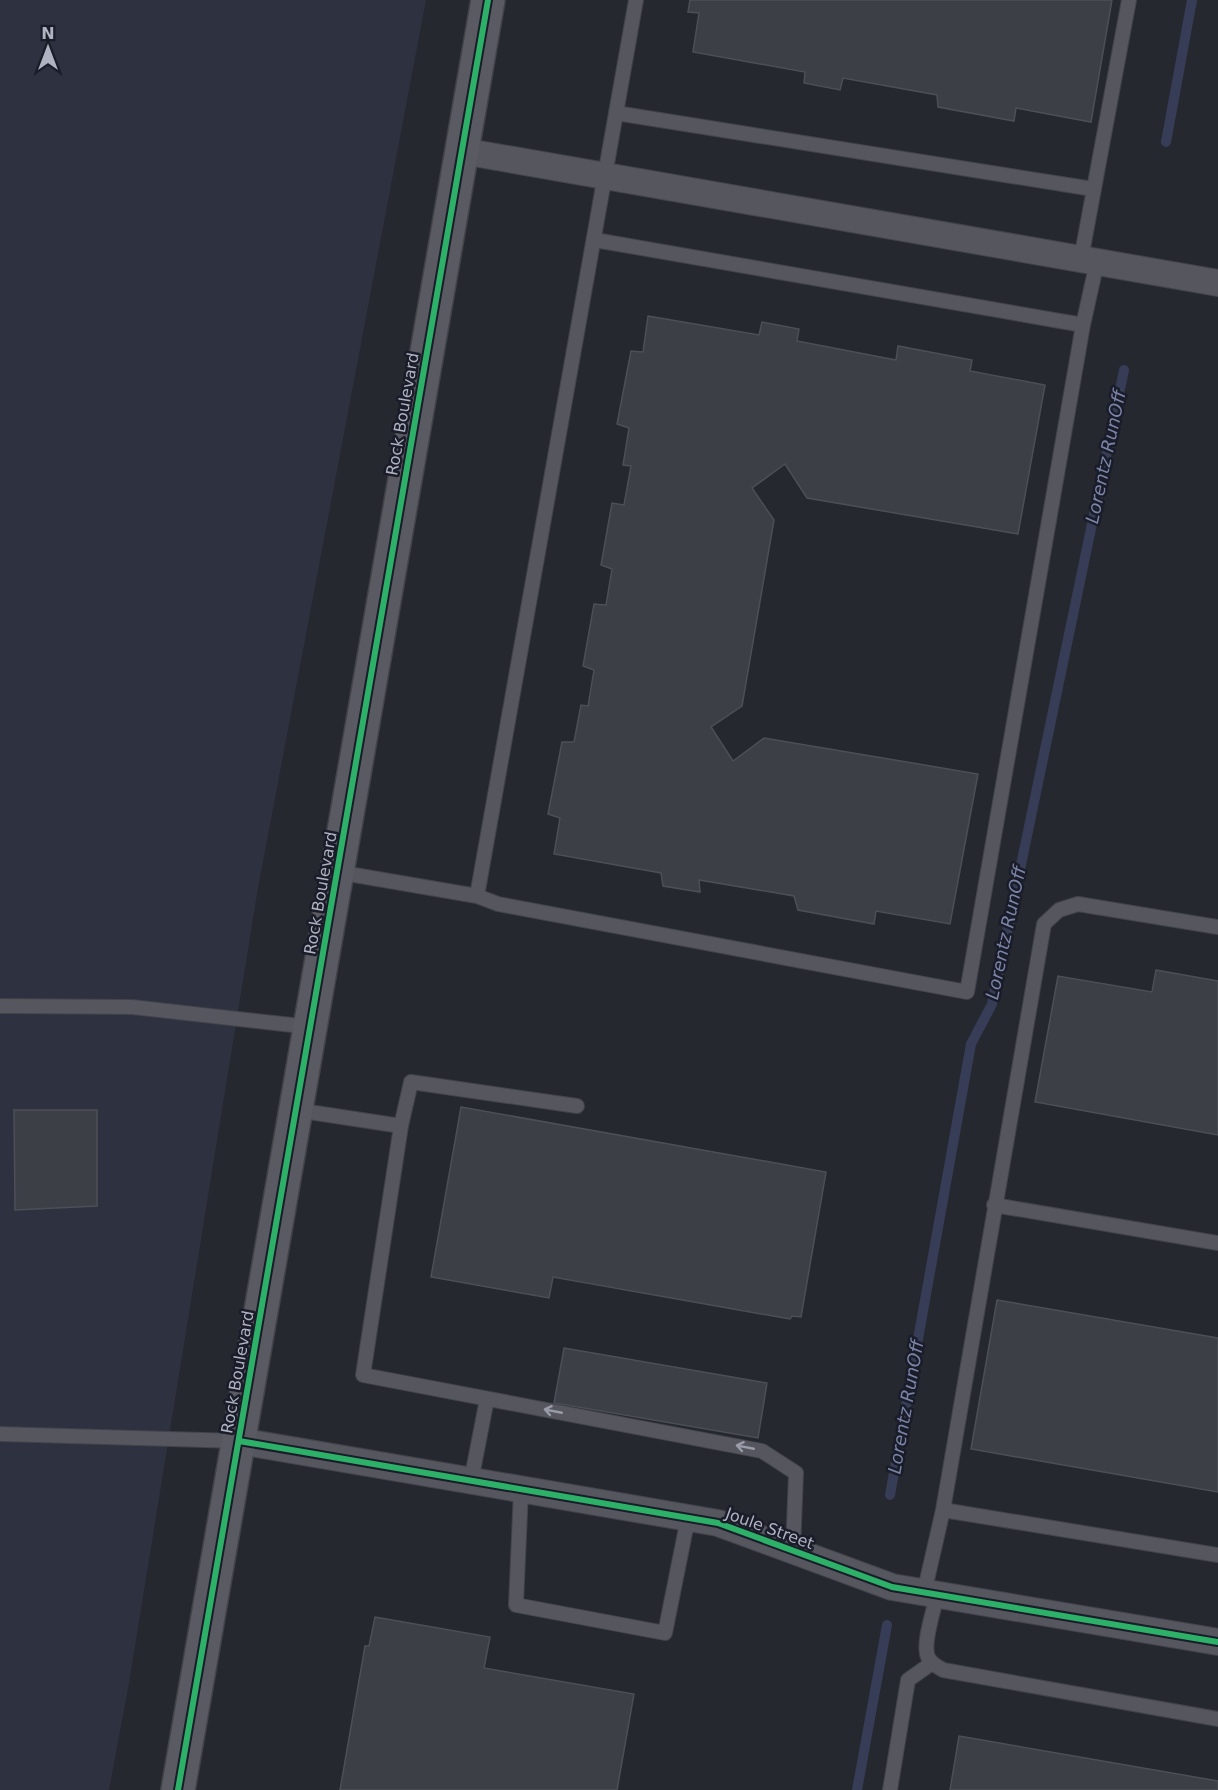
<svg xmlns="http://www.w3.org/2000/svg" width="1218" height="1790" viewBox="0 0 1218 1790" font-family="'DejaVu Sans',sans-serif">
	<rect width="100%" height="100%" fill="#26282f"/>
	<path fill="#2e313f" d="M0,0H426L258,888L129,1683L109,1790H0Z"/>
	<g fill="none" stroke-linecap="round" stroke-linejoin="round">
		<path stroke="#373d57" stroke-width="10" d="M1166,142L1192,0
			M890,1495L971,1044L992,1004L1124,370
			M857,1790L887,1625"/>
	</g>
	<path fill="#3d3f46" stroke="#4d4f57" stroke-width="1.5" d="M690,0H1112L1091,122L1016,108L1014,121L938,107L937,95L843,78L840,90L804,83L805,72L693,52L699,13L688,12Z
		M648,316L759,335L762,322L799,329L797,341L896,360L898,346L972,360L970,371L1045,385L1018,534L807,498L785,464L752,488L774,520L742,706L711,727L733,761L764,738L978,774L950,924L876,911L874,924L798,910L794,896L699,880L700,892L663,886L661,873L554,854L560,818L548,814L562,742H574L581,705L588,706L594,670L583,666L594,604L606,605L612,569L601,565L612,503L624,505L631,466L623,465L629,428L617,424L631,351L643,352Z
		M1156,970L1218,981V1135L1035,1102L1058,976L1152,992Z
		M461,1107L826,1172L801,1317L792,1316L790,1319L553,1277L549,1298L431,1277Z
		M14,1110H97V1206L15,1210Z
		M997,1300L1218,1338V1492L971,1449Z
		M564,1348L767,1383L758,1438L554,1403Z
		M375,1617L490,1637L484,1668L634,1694L617,1790H340L365,1646H369Z
		M959,1736L1218,1781V1790H950Z"/>
	<g fill="none" stroke-linecap="round" stroke-linejoin="round">
		<g stroke="#414349" stroke-width="16">
			<path id="service" d="M636,0L616,113L1093,189
				M1081,259L1129,0
				M1083,325L1097,262
				M337,872L477,896L616,113
				M477,896L498,904L967,992L1083,325L595,240
				M0,1006L132,1007L310,1027
				M296,1110L401,1126L363,1375L762,1451L796,1473L793,1551
				M401,1126L411,1082L577,1106
				M994,1205L1218,1243
				M0,1434L238,1441
				M471,1481L487,1399
				M521,1490L516,1605L665,1633L688,1518
				M943,1510L1044,924L1059,910L1078,904L1218,927
				M924,1593L943,1510L1218,1555
				M937,1595C934,1610 922,1644 928,1657C931,1664 937,1666 943,1670L1218,1719
				M890,1790L908,1680L932,1663"/>
		</g>
		<g stroke="#414349" stroke-width="28">
			<path id="minor" d="M462,151L1218,283
				M239,1441L718,1523L892,1587L1218,1642"/>
		</g>
		<g stroke="#414349" stroke-width="36">
			<path id="secondary" d="M178,1790L488,0"/>
		</g>
		<use href="#service" stroke="#55565e" stroke-width="14"/>
		<use href="#minor" stroke="#55565e" stroke-width="26"/>
		<use href="#secondary" stroke="#5a5b62" stroke-width="33"/>
		<g stroke="#1a1d29" stroke-width="10">
			<path id="cycleway" d="M239,1441L718,1523L892,1587L1218,1642
				M178,1790L488,0"/>
		</g>
		<use href="#cycleway" stroke="#2db169" stroke-width="6"/>
	</g>
	<defs><path id="oneway-shaft" d="M-6 0H5M1.5-3L5.5 0L1.5 3" fill="none" stroke-width="1.6" stroke-linecap="round" stroke-linejoin="round" transform="scale(1.5)"/></defs>
	<g stroke="#989ba8">
		<use href="#oneway-shaft" transform="translate(553 1411) rotate(-169)"/>
		<use href="#oneway-shaft" transform="translate(745 1447) rotate(-169)"/>
	</g>
	<g text-anchor="middle" stroke-width="5" stroke-linejoin="round" paint-order="stroke">
		<g font-size="16" fill="#afb2c1" stroke="#1a1d29">
			<text transform="translate(402 414) rotate(-80)" y="6">Rock Boulevard</text>
			<text transform="translate(320 893) rotate(-80)" y="6">Rock Boulevard</text>
			<text transform="translate(237 1372) rotate(-80)" y="6">Rock Boulevard</text>
			<text transform="translate(770 1528) rotate(20)" y="6">Joule Street</text>
		</g>
		<g font-size="18" font-style="italic" fill="#7b84a6" stroke="#1a1d29">
			<text transform="translate(1106 457) rotate(-78)" y="6">Lorentz RunOff</text>
			<text transform="translate(1006 933) rotate(-78)" y="6">Lorentz RunOff</text>
			<text transform="translate(906 1407) rotate(-80)" y="6">Lorentz RunOff</text>
		</g>
	</g>
	<g transform="translate(48 48)" stroke="#1a1d29" stroke-width="4.5" paint-order="stroke">
	<path d="M0-4.5L10 22L0 15L-10 22Z" fill="#afb2c1"/>
	<text y="-9" font-size="16" font-weight="bold" text-anchor="middle" fill="#afb2c1">N</text>
	</g>
</svg>
